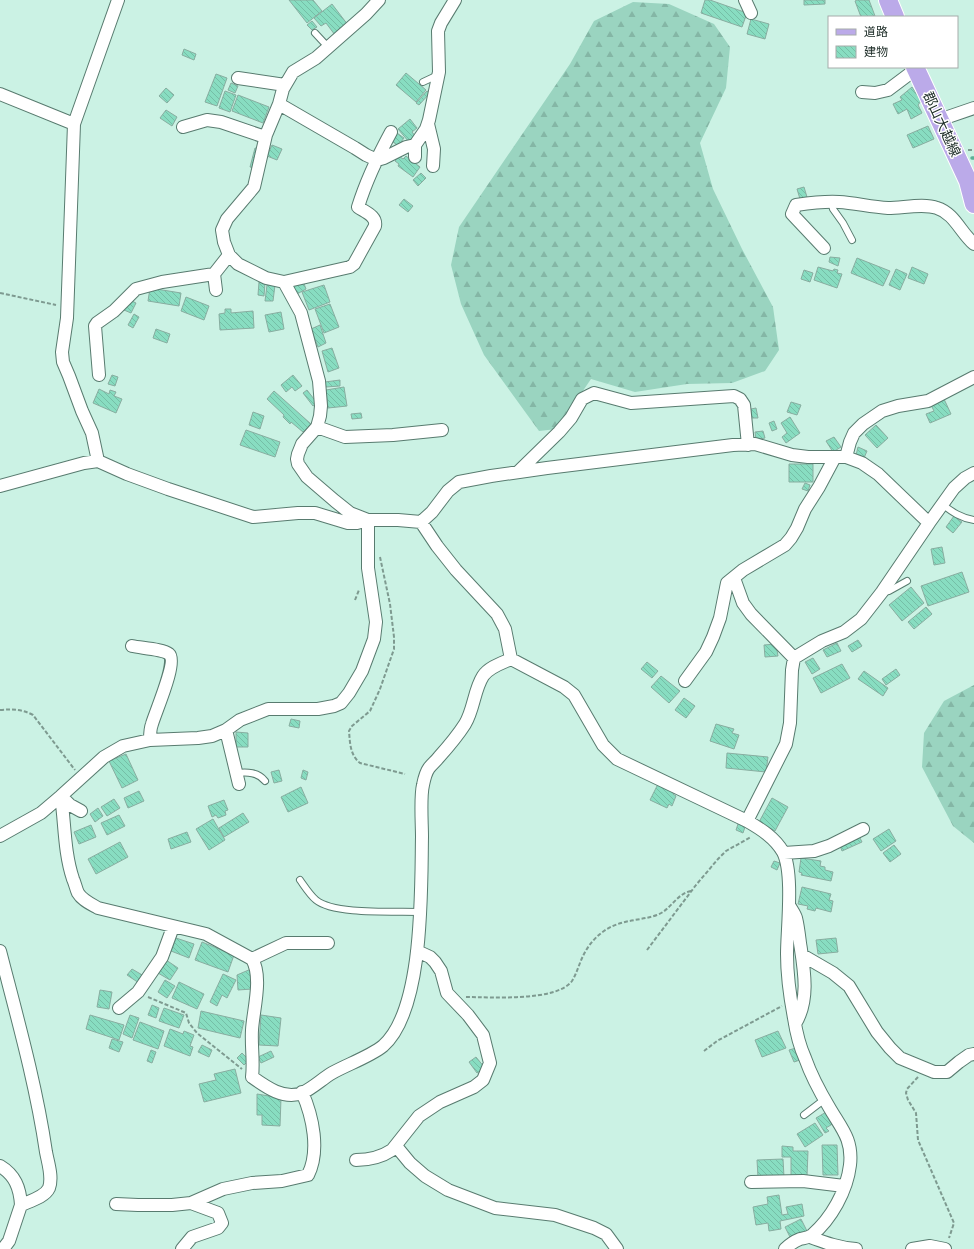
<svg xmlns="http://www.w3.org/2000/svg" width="974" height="1249" viewBox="0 0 974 1249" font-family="'Noto Serif','Noto Sans JP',serif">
	<defs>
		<pattern id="forest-firs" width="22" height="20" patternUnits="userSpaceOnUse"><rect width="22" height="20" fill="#9ad4c0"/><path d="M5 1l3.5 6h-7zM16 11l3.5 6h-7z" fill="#84b6a5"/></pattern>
		<pattern id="building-back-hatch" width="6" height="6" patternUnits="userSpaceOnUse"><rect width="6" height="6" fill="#88ddc1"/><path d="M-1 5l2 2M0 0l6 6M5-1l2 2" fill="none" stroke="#75bea6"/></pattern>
	</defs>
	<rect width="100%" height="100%" fill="#cbf2e4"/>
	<path fill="url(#forest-firs)" d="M633,2L669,4L714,24L730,47L726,88L700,143L713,189L742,249L773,307L779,350L765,371L732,383L687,384L635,392L591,379L557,429L539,431L484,355L461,304L451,265L459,227L570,64L594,21Z
		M974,685V843L953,826L922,767L924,733L944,701Z"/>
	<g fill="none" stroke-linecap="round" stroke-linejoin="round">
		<path stroke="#5bb095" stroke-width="3.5" d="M972,158H974"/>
	</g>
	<path fill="url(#building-back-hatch)" stroke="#88ada0" d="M289,0H313L322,11L307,23Z
		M705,0H710L747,13L742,27L701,13Z
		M804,0H825V4L804,5Z
		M857,0H869L875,16L861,17L855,1Z
		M332,4L348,25L335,35L326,23L321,26L314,18Z
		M751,19L769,24L765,39L747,34Z
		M312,21L317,27L312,30L307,25Z
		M184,49L196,54L194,60L182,55Z
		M406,73L426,90L416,102L396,85Z
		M216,74L227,78L217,106L205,102Z
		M231,83L238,86L235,93L228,90Z
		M912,87L921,101L918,105L922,113L911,119L907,109L898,114L893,104L902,100L900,97Z
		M166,88L174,95L167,103L159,96Z
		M225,91L236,95L230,112L219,108Z
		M427,91L430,93L419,105L416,103Z
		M238,95L269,107L263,123L232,111Z
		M166,110L177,117L172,126L160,118Z
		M410,119L417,128L412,132L416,137L409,142L398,129Z
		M928,126L934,139L913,148L907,135Z
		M397,133L404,138L398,146L392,141Z
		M272,145L282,149L277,160L267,156Z
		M255,148L260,149L255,168L250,167Z
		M399,156L403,159L406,156L420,167L413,177L398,166L399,164L395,161Z
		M421,173L426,178L418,186L413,180Z
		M804,187L807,197L800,199L797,189Z
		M404,199L413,206L408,212L399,205Z
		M830,257L840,258L838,266L829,262Z
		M857,258L890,271L883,286L851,273Z
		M818,267L833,271L834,269L838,270L837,273L842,274L837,288L814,280Z
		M912,267L928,274L924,284L908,278Z
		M896,269L907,274L900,290L889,285Z
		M804,270L813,273L810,282L801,279Z
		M303,281L306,289L297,294L291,284Z
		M259,282L265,283L264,296L258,295Z
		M267,285H275L273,301H265Z
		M324,285L330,302L309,310L302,292Z
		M150,288L181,293L179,306L148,301Z
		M186,297L209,306L204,320L181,311Z
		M130,300L136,303L131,313L124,310Z
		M330,304L339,327L324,333L315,309Z
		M225,309H231V313L253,311L254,328L220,330L219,314L225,313Z
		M281,312L284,329L269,332L265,315Z
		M134,314L139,317L133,328L128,325Z
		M320,325L326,343L318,347L311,329Z
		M156,329L170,334L167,343L153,338Z
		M332,348L339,368L328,372L322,351Z
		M112,375L118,377L115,386L108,384Z
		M293,375L302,386L295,391L292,387L286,392L281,385Z
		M340,380V386L326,387L325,382Z
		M344,387L347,406L328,408L326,390Z
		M99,389L109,394L110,390L116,392L114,396L122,399L116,413L93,403Z
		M307,390L317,403L313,406L303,393Z
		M274,391L311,424L303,432L291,422L290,424L283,417L284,415L267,399Z
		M944,399L951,414L930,423L926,414L934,411L931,405Z
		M791,402L801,405L797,415L787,412Z
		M756,408L758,418H752L751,409Z
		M253,412L264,416L260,429L249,425Z
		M361,413L362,418L352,419L351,414Z
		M790,417L800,433L786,443L782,437L787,433L781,423Z
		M774,421L777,429L772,431L769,423Z
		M876,425L888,438L877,448L865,435Z
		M246,430L280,442L275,457L240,445Z
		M763,431L765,438L756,440L755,432Z
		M834,437L841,447L833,452L826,441Z
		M858,447L867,451L864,458L856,455Z
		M789,464H813V482H789Z
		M805,483L810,485L808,491L802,489Z
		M954,516L962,522L953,533L946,527Z
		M942,547L945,563L934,565L931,549Z
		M962,572L969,592L928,606L921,586Z
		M911,587L924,603L902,621L889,605Z
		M926,607L932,614L914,629L908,622Z
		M858,640L862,646L852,652L848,646Z
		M837,643L841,651L827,657L823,650Z
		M776,644L778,656L765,657L764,645Z
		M813,658L820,669L812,674L805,662Z
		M647,662L658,671L652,678L641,669Z
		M842,664L850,678L821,693L813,678Z
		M896,669L900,675L886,685L882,679Z
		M864,671L888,688L883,696L858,679Z
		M661,676L680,691L669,703L651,687Z
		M684,698L695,706L686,718L675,710Z
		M291,719L300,721L299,728L289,726Z
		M716,724L734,729L732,733L739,735L734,749L710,741Z
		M236,732L248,733V747H236Z
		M727,753L768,757L766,772L726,768Z
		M126,754L138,780L122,788L109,761Z
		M279,770L282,781L274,783L271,772Z
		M303,770L308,772L306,780L301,778Z
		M658,784L674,791L673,794L676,796L672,806L669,804L667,808L650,800Z
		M301,787L308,803L288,812L281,797Z
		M139,791L144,801L128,808L124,798Z
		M772,798L788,807L775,831L759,822Z
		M114,799L120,808L107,816L101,807Z
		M224,800L228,810L225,811L226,815L218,818L216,815L212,817L208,806Z
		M98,808L103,816L95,822L90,814Z
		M243,813L249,822L224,837L219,828Z
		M119,815L125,826L107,835L101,823Z
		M213,819L225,840L209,850L196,829Z
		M738,824L745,827L743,833L736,830Z
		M91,825L96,837L79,844L74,832Z
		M889,829L896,841L881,851L873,839Z
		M187,832L191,842L171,849L168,839Z
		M858,834L862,842L842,851L839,843Z
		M120,842L128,857L96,874L88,859Z
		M894,845L901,854L890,862L883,853Z
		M801,858L821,861L820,866L825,867V870L833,872L831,881L801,875L802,873L799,872Z
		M774,861L780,863L777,870L771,867Z
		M802,887L831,894L829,900L833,901L831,912L816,908L815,911L807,909L808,906L798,904Z
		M176,938L194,944L189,958L171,951Z
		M836,938L838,952L818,954L816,940Z
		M202,942L234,955L228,972L195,960Z
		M166,960L178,968L170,980L158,973Z
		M132,969L144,976L139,983L127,975Z
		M251,969L252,989L238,990L237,975Z
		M223,974L236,980L227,998L222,995L217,1006L210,1002Z
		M165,980L175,986L167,998L158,992Z
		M179,982L204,994L197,1009L172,998Z
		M100,990L112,992L109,1009L97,1007Z
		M152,1005L159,1008L156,1018L148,1015Z
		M164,1008L184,1015L179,1028L159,1021Z
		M201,1011L244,1021L240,1038L198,1028Z
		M90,1015L124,1025L119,1040L86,1029Z
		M130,1015L139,1018L132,1038L123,1034Z
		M261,1015L281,1018L278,1046L259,1045Z
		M140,1022L164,1031L158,1049L133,1040Z
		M170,1029L183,1034L184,1031L194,1035L190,1046L193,1047L190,1056L164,1046Z
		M778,1031L786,1048L762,1057L755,1040Z
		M112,1039L123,1042L119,1052L109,1048Z
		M202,1045L212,1050L209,1057L198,1052Z
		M796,1048L800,1060L794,1062L789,1050Z
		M151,1050L156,1052L152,1063L147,1061Z
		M271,1051L274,1057L261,1063L258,1057Z
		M242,1053L249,1060L244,1065L237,1058Z
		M476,1057L485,1068L477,1073L469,1062Z
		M235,1069L241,1093L204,1102L199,1084L216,1080L214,1074Z
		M257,1094L281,1098L280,1126L262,1125V1115H257Z
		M828,1111L834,1123L826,1128L829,1131L825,1133L816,1118Z
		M815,1123L823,1135L805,1147L797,1134Z
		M822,1145H837L838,1175H823Z
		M782,1146L793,1147V1151H808L807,1176H791V1157H782Z
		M783,1159L784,1177H758L757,1160Z
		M779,1195L782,1215L788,1214L786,1207L802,1204L804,1216L780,1221L781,1229L769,1231L768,1223L756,1225L753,1207L768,1204L767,1197Z
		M801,1219L807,1231L791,1239L785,1227Z"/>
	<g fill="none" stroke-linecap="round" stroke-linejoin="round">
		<g stroke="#587b6f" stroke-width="8">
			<path id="service" d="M315,33L328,47
				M423,82L438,75
				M831,202L833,209L843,223L852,240
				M942,504C952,512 961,518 974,520
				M883,592L889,591L907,581
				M237,773C247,772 258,772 265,781
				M300,880C305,887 310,895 316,900C334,915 395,911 420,912
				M804,1115L825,1099"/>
		</g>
		<g stroke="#587b6f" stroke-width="14">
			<path id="minor" d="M745,0L751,13
				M238,78L285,85
				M862,92L875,93L888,90L908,75L917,70
				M0,94L74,124L67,318L62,352L63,362L69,376L82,411L92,433L98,461
				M279,104L355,148L366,155L377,160L384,158L406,147L415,145
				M939,120L974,108
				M74,124L118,0
				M428,124L434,149L433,166
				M183,127L207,120L221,122L265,137
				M415,157V145L426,129L429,120L439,72L438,31L441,23L455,0
				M824,248L792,214L796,205C810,203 825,201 839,202C855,203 871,207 888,208C903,208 924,203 937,208C954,213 961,233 974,244
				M214,274L216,290
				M284,282L350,267L354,264L375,226C377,216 365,212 358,207C366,181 378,156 391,132
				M99,375L95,326L97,323L114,311L136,289L162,282L214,274L229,255
				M317,427L345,437L393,435L442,430
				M846,457L850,442L854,433L863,424L882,411L898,406L928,401L974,377
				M518,472L559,432L571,418L582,399L594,393L631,403L734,396L740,399L744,405L748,445
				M0,486L84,463L98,461L127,474L168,489L253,517L298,513H315L348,523H357L368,520H398L421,522L437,546L456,570L497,614L505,629L511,659L564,687L574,695L603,745L617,759L747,821C761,829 775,838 783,852C794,873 787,930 787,954C787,975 790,997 794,1018C796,1031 799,1045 805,1058C811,1075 820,1092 829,1107C841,1128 853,1139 850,1165C847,1191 831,1219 812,1235C808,1238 804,1238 800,1239C795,1241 789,1245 785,1249
				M368,520L350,513L335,501L307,477L298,464L297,459L298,454L302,444L317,427L320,416L321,406L319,381L301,313L284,282L266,278L238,264L229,255L224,242L222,230L227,219L254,187L266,135L279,104L283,89L293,72L316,58L366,14L379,0
				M421,522L432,512L448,491L459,482L491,476L547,468L733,445L755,444L792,455L808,457H846L862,463L878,474L929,523
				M734,578L743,603L751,614L794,658
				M132,646C141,648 163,649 169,654C178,661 155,713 152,724C150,729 150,735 150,740
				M685,681L706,652L713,637L720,618L727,583L743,570L785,545L791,538L797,528L805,509L819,487L835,457
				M226,730L239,784
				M61,796C65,824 64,852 73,879C75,883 76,889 78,893C82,900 91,904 98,908L206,934L252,959C263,977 253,1011 252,1030C251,1046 254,1062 252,1077C266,1087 284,1100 302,1093C313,1088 322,1079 332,1073C346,1065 371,1056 383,1046C424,1010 421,889 422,837C422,823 420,797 423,785C424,780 426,772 429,768C432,764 436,761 439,757C448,747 458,735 465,724C474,709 474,690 483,676C489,667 502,663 511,659
				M61,796L70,805L81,811
				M747,821L786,744L790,723L792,670L794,658L822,641L844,632L861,619L882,592L929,523L954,488L965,478L974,473
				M0,836L41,813L61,796L104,757L123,746L150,740L198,738L212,736L226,730L240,720L268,709H318L334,706L341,703L349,693L362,671L374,639L376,622L368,568V520
				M784,853L814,851L829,846L863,829
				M789,905C791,909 795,914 796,918C798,926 799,935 800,943C804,969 810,1000 795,1024
				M0,951C17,1017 36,1084 46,1152C48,1163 53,1177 49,1188C45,1197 30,1201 21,1205L9,1241L3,1249
				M802,955L833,973L849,986L877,1032L890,1048L900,1058L934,1072H947L959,1062L969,1055L974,1054
				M252,959L286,943H328
				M119,1008L138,992L162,957L173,927
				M396,1146L410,1163L425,1176L448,1190L495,1208L555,1215L594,1228L606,1234L617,1249
				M356,1160C369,1160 380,1158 392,1150L419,1116L440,1102L474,1087L483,1080L490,1063L483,1035L468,1015L447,993L441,971L435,962L430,957L417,951
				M0,1166C15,1175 20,1188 21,1205
				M751,1182L803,1181L844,1186
				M116,1204L138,1205H172L191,1203L223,1189L252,1183L282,1181L308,1175C320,1151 313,1117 302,1092
				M810,1237C826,1243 840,1248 856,1249
				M182,1249L192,1237L218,1228L222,1223L218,1213L191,1203
				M912,1249L930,1246L945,1249"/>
		</g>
		<g stroke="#fff" stroke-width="20">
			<path id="primary" d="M888,0L895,17
				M915,67L968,181L974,204"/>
		</g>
		<path stroke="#7e9a90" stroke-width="2" stroke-dasharray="4 2" stroke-linecap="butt" d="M968,150H974
			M0,293L56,305
			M380,557L390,604L394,637V649L380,689L370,711L352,726L349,731C350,743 350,755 360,763L405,774
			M355,600L359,590
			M0,710C12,709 22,709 33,715L75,770
			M647,950L696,885L718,859L726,851L751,837
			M148,997L186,1013L189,1023L197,1033L242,1069
			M466,997C491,997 556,1002 572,981C577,973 579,964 583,956C588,945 597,935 607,929C624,919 640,921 657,915C671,910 676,894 691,891
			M704,1051L717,1041L782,1006
			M918,1077L907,1089L906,1093L908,1100L916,1113L918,1140L954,1223L949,1238"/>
		<use href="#service" stroke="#fff" stroke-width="6"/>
		<use href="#minor" stroke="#fff" stroke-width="12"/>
		<use href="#primary" stroke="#bbaae9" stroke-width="18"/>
	</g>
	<g text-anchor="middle" stroke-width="3" stroke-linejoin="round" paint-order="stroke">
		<g font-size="14" fill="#21302b" stroke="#fff">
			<text transform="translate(942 124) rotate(65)" y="5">郡山大越線</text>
		</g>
	</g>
	<rect x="828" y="16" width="130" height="52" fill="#ffffff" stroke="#a6acaa"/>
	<rect x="836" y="29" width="20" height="6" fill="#bbaae9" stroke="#a6acaa"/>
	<text x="864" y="36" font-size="12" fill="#21302b">道路</text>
	<rect x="836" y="46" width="20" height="12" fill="url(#building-back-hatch)" stroke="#a6acaa"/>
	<text x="864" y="56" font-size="12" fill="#21302b">建物</text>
</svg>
